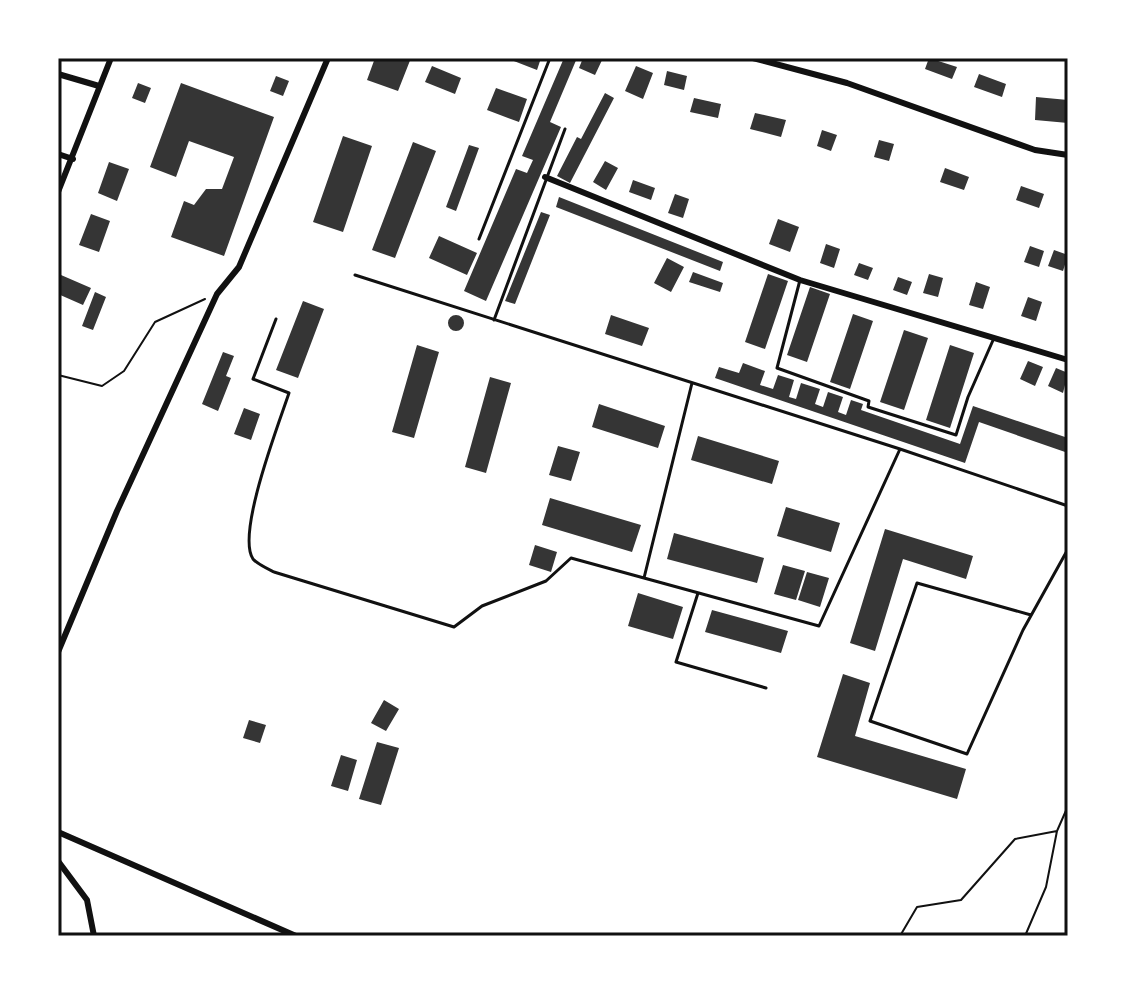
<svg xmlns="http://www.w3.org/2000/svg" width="1126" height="994" viewBox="0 0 1126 994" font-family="Ubuntu,sans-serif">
	<rect width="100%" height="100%" fill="#fff"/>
	<path fill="#353535" d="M375,58H411L398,91L367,80Z
		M506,58H541L537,70Z
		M564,58H577L550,122L561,127L486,301L464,291L516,169L527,173L533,160L522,156Z
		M583,58H603L595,75L579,68Z
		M929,58L957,67L952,79L925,69Z
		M432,66L461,78L455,94L425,82Z
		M636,66L653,73L643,99L625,91Z
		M667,71L687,76L684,90L664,85Z
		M979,74L1006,84L1002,97L974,87Z
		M276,76L289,81L283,96L270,91Z
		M138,83L151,88L145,103L132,98Z
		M181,83L274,117L224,256L171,237L184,201L194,205L206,189H222L234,157L189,141L176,177L150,167Z
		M496,88L527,99L519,122L487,110Z
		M605,93L614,98L570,183L557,176L577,137L581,139Z
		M1036,97L1068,100V123L1035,120Z
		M694,98L721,104L718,118L690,112Z
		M755,113L786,120L781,137L750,129Z
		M822,130L837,135L831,151L817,146Z
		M343,136L372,146L343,232L313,222Z
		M879,140L894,144L889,161L874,157Z
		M413,142L436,151L395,258L372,250Z
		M469,145L479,148L456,211L446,207Z
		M605,161L618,168L606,190L593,182Z
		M109,162L129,169L117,201L98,193Z
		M945,168L969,177L964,190L940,182Z
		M633,180L655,188L651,200L629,192Z
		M1021,186L1044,194L1039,208L1016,200Z
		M675,194L689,199L683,218L668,213Z
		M559,197L723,262L720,271L556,207Z
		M541,212L550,215L515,304L505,301Z
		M91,214L110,221L99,252L79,245Z
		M778,219L799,227L790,252L769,244Z
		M439,236L477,253L467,275L429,258Z
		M826,244L840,249L834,268L820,263Z
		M1030,246L1044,251L1039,267L1024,262Z
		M1054,250L1068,255L1063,271L1048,266Z
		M667,258L684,267L671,292L654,283Z
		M859,263L873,268L868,280L854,275Z
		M693,272L723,283L720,292L689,282Z
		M768,274L788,281L765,349L745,342Z
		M929,274L943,278L938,297L923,293Z
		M61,275L91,288L83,305L58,294Z
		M898,277L912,282L907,295L893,290Z
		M976,282L990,287L983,309L969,305Z
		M810,287L830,294L807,362L787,355Z
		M95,292L106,297L93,330L82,326Z
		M1028,297L1042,302L1036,321L1021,316Z
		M303,301L324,309L298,378L276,370Z
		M853,314L873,321L850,389L830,382Z
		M611,315L649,328L642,346L605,334Z
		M448 323a8 8 0 1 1 16 0a8 8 0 1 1-16 0Z
		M904,330L928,338L904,410L880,402Z
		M417,345L439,352L414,438L392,432Z
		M950,345L974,353L950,428L926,420Z
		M223,352L234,356L226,376L231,378L218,411L202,404Z
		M1028,361L1043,367L1035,386L1020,379Z
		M743,363L765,371L760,385L773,389L778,375L794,380L789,397L796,399L801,383L820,389L815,404L823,407L828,392L843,397L838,412L846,415L851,400L863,404L861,410L960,444L973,406L1068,438V453L979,422L965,463L715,378L719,367L739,373Z
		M1056,368L1068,373L1063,393L1048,386Z
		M490,377L511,383L486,473L465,467Z
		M599,404L665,426L658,448L592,427Z
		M244,408L260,414L251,440L234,434Z
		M698,436L779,461L772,484L691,460Z
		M558,446L580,452L571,481L549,475Z
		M550,498L641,525L632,552L542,525Z
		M786,507L840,523L831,552L777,536Z
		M885,529L973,556L966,579L903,559L875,651L850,643Z
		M674,533L764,558L757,583L667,559Z
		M535,545L557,552L551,572L529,565Z
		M783,565L805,571L796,600L774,594Z
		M807,572L829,578L820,607L798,600Z
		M638,593L683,607L673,639L628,626Z
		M712,610L788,631L781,653L705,632Z
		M843,674L870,683L855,736L966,769L957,799L817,757Z
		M384,700L399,709L386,731L371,723Z
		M249,720L266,725L260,743L243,738Z
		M377,742L399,748L381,805L359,799Z
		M341,755L357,760L348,791L331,786Z"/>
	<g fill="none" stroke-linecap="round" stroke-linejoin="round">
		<path stroke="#111" stroke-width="2" d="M58,375L102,386L124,371L155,322L205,299
			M900,936L917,907L961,900L1015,839L1057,831
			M1025,936L1046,887L1057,831L1068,806"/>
		<path stroke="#111" stroke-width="3" d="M479,239L550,58
			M355,275L900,449L1068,506
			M800,280L777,368L869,401L868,407L956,435L968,397L994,338
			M276,319L253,379L289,393C279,423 236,534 253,559C257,564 268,569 274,572L454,627L482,606L546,581L571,558L644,578
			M494,320L565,129
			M692,383L644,578L819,626L900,449
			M698,593L676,662L766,688
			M1031,615L917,583L870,721L967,754L1023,630L1068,549"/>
		<path stroke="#111" stroke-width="6" d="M753,58L847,83L1035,150L1068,155
			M58,74L99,86
			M58,154L73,159
			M545,177L800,280L1068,360
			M58,192L111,58
			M58,652L117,511L217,294L239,267L328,58
			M58,832L296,936
			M58,861L87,900L94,936"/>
	</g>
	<rect width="1126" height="994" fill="none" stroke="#ffffff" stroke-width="120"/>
	<rect x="60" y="60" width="1006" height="874" fill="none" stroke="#111" stroke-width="3"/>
</svg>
